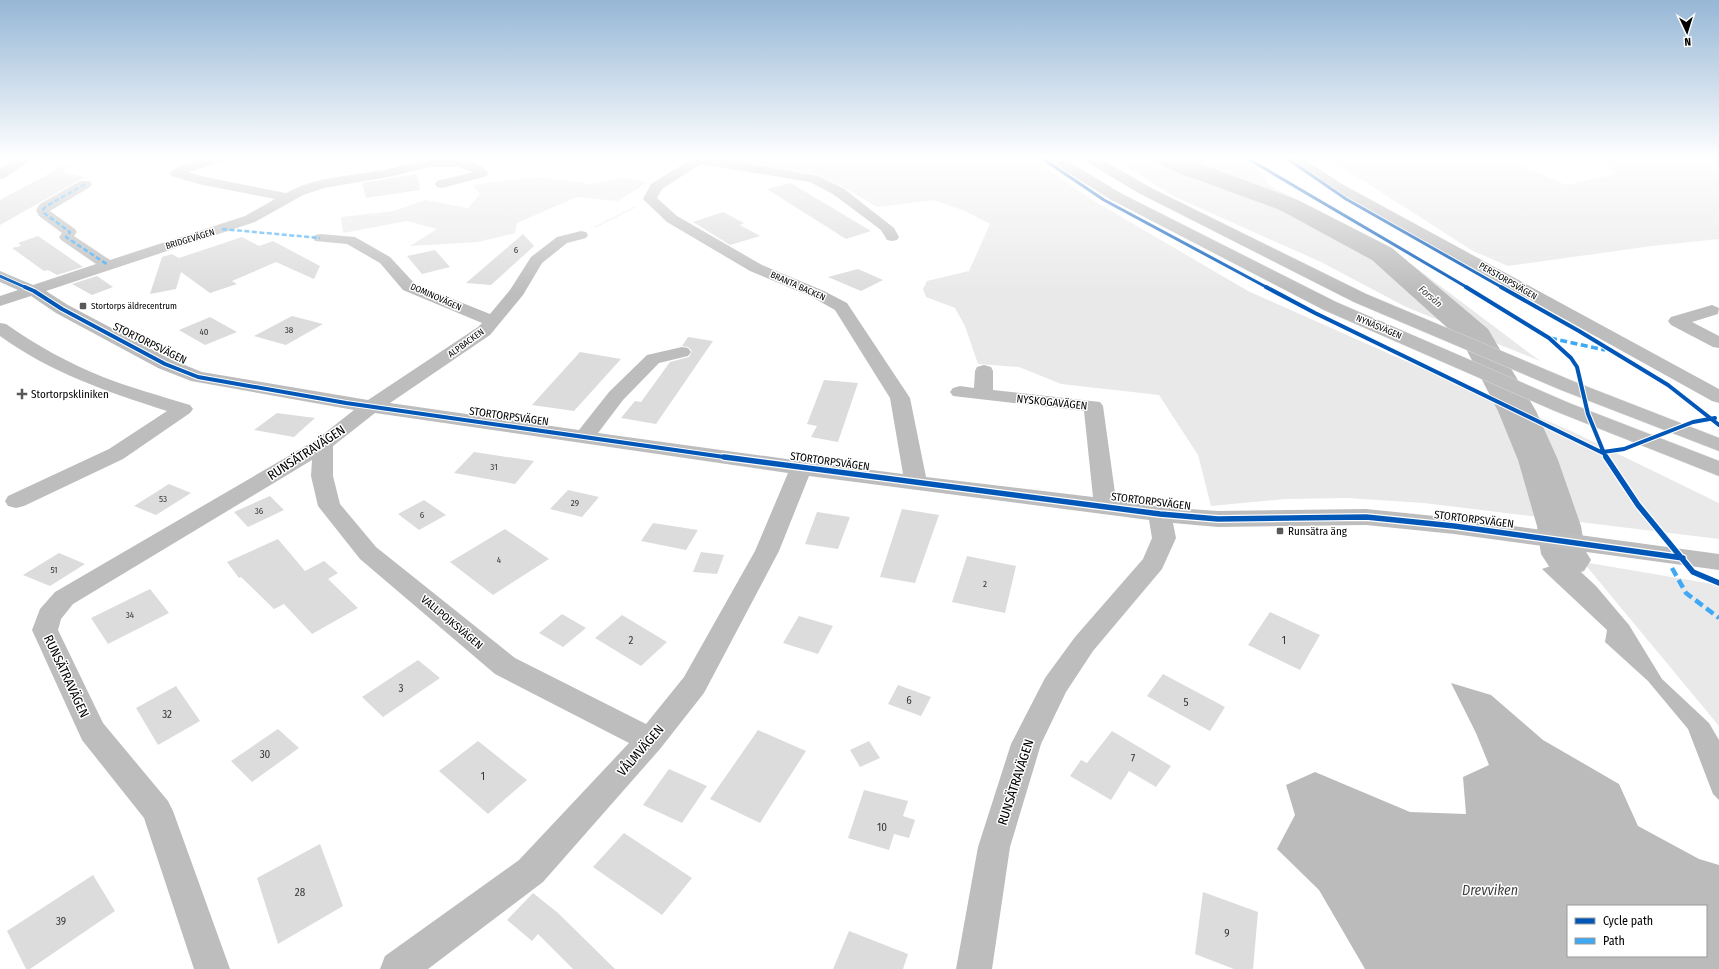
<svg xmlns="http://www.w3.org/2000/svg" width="1719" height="969" viewBox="0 0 1719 969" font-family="'Fira Sans Condensed',sans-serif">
	<rect width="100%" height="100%" fill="#fff"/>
	<path fill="#e9e9e9" d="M715,157L782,158L798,157H1029L1091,199L1248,291L1401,359L1571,431L1719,503V539L1424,503L1347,498L1285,499L1211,506L1198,455L1159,395L1061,384L1019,367L978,364L965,326L955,308L926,297L923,289L927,281L969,271L990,224L965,211L934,200L877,207L838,184L817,175L719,160Z
		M1112,157H1250L1270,185L1411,264L1540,361L1406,307L1321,262L1173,196Z
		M1326,157H1502L1566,185L1617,174L1601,157H1719V239L1652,246L1508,266L1473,251Z
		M537,177L591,184L622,178L648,182L618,201L577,197L517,223L515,233L478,242L410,246L437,229L407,221L343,233L341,217L394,211L425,200L468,208L480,194L472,185Z
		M1583,562L1719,585V726Z"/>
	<path fill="#bbb" fill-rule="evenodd" d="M1568,560L1596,586L1629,625L1662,679L1709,723L1719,740V800L1713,794L1688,729L1648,681L1605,642L1607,630L1542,569Z
		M1451,683L1491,695L1543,740L1619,784L1638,826L1699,859L1719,865V969H1365L1319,890L1277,849L1295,815L1286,785L1315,772L1410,812L1466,814L1463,777L1489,765L1476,733ZM1568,906H1706V956H1568Z"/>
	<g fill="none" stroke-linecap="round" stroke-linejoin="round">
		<path fill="#bbb" fill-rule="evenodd" d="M1151,157H1182L1298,200L1392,248L1488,329L1536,411L1558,460L1581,526L1585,550L1591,560L1584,571L1568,576L1552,571L1541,554L1537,526L1518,460L1498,411L1462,341L1372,260L1280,210L1176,172L1155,162Z"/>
	</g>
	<path fill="#dcdcdc" d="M65,165L64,173L85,177L0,225V200Z
		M417,174L420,190L366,198L362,183Z
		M789,183L794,185L871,231L846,239L767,189Z
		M723,212L744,223L740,225L760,236L730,245L693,222Z
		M523,234L534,246L491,285L466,283Z
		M38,236L83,267L57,275L48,270L44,271L12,248L21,246L18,243Z
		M242,237L259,246L273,241L320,266L314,279L276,262L232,281L237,284L210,293L181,272L176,289L150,294L162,257L172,254L179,258Z
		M435,250L450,267L422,274L407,256Z
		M858,269L883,280L861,291L828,277Z
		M97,276L113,287L92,295L72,284Z
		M292,316L323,324L286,345L254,336Z
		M210,317L237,332L205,345L179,330Z
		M688,337L713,341L656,424L621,418L635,401L641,402L670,362L689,357L692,351L688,347L682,346Z
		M580,352L621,359L574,411L532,405Z
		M824,380L858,383L838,442L811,437L817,426L807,424Z
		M277,413L315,418L294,437L254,430Z
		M474,452L534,461L515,484L454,473Z
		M169,484L191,493L156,515L134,506Z
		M568,490L599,497L582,517L550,509Z
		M270,496L284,510L248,527L234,512Z
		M424,500L446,515L419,530L398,514Z
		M902,509L939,515L915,583L880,577Z
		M817,512L850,517L838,549L805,544Z
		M653,523L698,530L686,550L641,541Z
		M505,529L549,559L493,595L450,562Z
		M278,539L305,571L324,561L338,573L328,579L358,608L312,634L284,604L274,609L241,577L239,578L227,562Z
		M701,552L724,555L717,574L693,572Z
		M59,553L85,564L50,586L23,575Z
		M967,556L1016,566L1005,613L952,602Z
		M150,589L169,613L108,644L91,618Z
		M1270,612L1320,635L1300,670L1248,645Z
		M562,614L586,628L563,647L539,633Z
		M622,615L667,642L641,666L595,638Z
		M799,616L833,626L818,654L783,643Z
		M418,660L440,678L383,717L362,697Z
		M1163,674L1225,707L1210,731L1147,696Z
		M898,685L931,697L921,716L888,704Z
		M176,686L200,721L158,745L136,708Z
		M278,729L299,748L252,782L231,761Z
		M758,730L806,751L760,823L710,799Z
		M1112,731L1171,766L1156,787L1129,771L1111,800L1070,776L1081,760L1087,763Z
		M478,741L527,780L488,814L439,771Z
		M869,741L880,758L860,767L850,750Z
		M669,769L707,786L682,823L643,805Z
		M864,790L908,801L903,816L915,820L909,838L894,834L889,850L848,838Z
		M624,833L692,878L662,915L593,867Z
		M320,844L343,906L278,944L257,878Z
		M93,875L115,911L30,969H26L7,931Z
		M1203,892L1258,912L1253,969H1234L1195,954Z
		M533,893L558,913L615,969H573L538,934L532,941L507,920Z
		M849,931L908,954L903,969H833Z"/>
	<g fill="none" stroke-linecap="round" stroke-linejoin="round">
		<g stroke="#dbdbdb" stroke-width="1">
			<path id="highway" d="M1046,157H1061L1120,193L1336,302L1569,403L1719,461V476L1555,411L1324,310L1110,199L1048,160Z
				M1082,157H1097L1149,187L1366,294L1575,382L1719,438V451L1561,390L1354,302L1139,193L1084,160Z"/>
		</g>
		<path stroke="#b8b8b8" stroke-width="1.5" stroke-dasharray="0.5 1.5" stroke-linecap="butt" d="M41,166C76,167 110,169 143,157
			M595,227L635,207"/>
		<path fill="#bdbdbd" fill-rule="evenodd" d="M19,157H34L5,178L0,179V169Z
			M211,157H230L228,160L188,172L205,177L286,193C317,176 354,176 388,169C409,165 429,157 451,157L450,159C464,159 480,161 488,173L487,176L442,188L437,187L435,184L437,181L473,172L458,167H430L388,177L324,188L303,195L255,222L46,291L68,305L172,360L202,372L368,400L478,327L482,323L403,290L380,263L347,244L315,241L313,238L315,235L320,234L355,237L390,257L415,284L490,314L510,290L531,257L557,237L581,231L586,232L588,235L586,238L567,243L542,263L523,295L490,335L390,403L579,430L609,392L647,355L682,347L688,348L691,352L688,356L659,363L623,400L598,433L801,461L903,474L890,398L835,310L812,297L750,271L667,222L643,199L651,184L695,157H710L818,176L843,188L894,228L899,237L897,240L892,241L887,240L881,230L833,194L810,182L701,164L662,189L657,198L677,216L762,265L824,291L847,303L910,398L926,477L1093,497L1084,411L953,396L950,392L953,388L960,386L974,388L975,371L977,367L984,365L991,367L993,371V390L1100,402L1103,406L1116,500L1160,507L1218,511L1366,509L1454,518L1719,554V570L1454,534L1366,525L1218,527L1173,523L1176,538L1162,569L1093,651L1066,692L1041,744L1010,847L992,969H956L978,847L1011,744L1045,678L1075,637L1143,559L1152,538L1149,520L809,476L779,551L704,693L660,749L543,882L428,969H380L385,956L519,860L629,743L495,674L360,559L318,506L311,476L312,460L73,604L61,619L58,630L103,723L168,801L173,811L230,969H194L144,818L82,740L32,630L40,609L55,592L316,440L354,410L191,381L158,368L56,313L31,296L0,306V296L18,290L0,282V271L33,285L96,264L61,240L59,237L62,233L39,216L36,210L40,204L80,181H90L92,184L90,187L50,211L75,229L77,232L74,236L110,260L245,216L275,199L203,185L171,176L170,173C176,165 200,160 211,157ZM375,413L788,473L755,551L684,677L646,724L515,658L376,547L340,504L333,476V446Z
			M1287,157H1301L1342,184L1719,389V403L1712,401L1332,190Z
			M1712,305L1719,308L1718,314L1692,322L1719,336V348L1713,347L1671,325L1668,321L1671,317Z
			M0,323L6,324C36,345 68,363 103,377C131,388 161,396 190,405L193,409L190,413L123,459L24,506L16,508L8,506L5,501L8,496L109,449L167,411C108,392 51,373 0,336Z"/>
		<use href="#highway" fill="#bdbdbd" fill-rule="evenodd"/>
		<path stroke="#3fa9f5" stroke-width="2.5" stroke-dasharray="5 2.5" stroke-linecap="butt" d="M85,184L45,207L43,210L44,213L70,232L66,237L108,265
			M222,229L320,238"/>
		<path stroke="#3fa9f5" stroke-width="3.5" stroke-dasharray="7 3.5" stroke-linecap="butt" d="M1550,338L1605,350"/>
		<path stroke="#3fa9f5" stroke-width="4.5" stroke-dasharray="9 4.5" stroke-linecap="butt" d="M1672,568L1686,593L1719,618"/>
		<g stroke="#fff" stroke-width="4.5">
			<path id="cycleway-far2" d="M1040,157L1104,200L1268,288
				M1245,157L1468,288
				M1285,157L1346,199L1503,288
				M0,276L27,288"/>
		</g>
		<g stroke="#fff" stroke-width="6">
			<path id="cycleway-far1" d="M25,287L34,291L62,309L165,364L198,377L346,403L731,458
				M1266,287L1315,313L1603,453
				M1466,287L1549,338L1571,358L1577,367L1588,414L1606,458
				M1501,287L1579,331L1668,385L1719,425
				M1603,452L1624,449L1693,422L1715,418"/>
		</g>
		<g stroke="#fff" stroke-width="8">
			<path id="cycleway" d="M724,457L1160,514L1218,519L1366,517L1454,526L1683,558
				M1606,457L1638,505L1693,572L1719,583"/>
		</g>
		<use href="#cycleway-far2" stroke="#0057b8" stroke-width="3"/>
		<use href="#cycleway-far1" stroke="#0057b8" stroke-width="4"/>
		<use href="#cycleway" stroke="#0057b8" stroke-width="5.5"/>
	</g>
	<linearGradient id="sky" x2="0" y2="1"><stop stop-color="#96b7d6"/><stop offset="0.54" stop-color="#fff"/><stop offset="1" stop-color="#fff" stop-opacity="0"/></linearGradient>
	<rect width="1719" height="293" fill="url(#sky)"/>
	<g fill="#595959" stroke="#fff" stroke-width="1.5">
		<rect x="79" y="302" width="8" height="8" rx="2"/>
		<path d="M20 388h4v4h4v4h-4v4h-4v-4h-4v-4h4z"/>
		<rect x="1276" y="527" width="8" height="8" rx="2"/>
	</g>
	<g text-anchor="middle" stroke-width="3" stroke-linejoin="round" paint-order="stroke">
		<g font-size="9" fill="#000" stroke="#fff">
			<text transform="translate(190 239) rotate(-17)" y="3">BRIDGEVÄGEN</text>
			<text transform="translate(1508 281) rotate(30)" y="3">PERSTORPSVÄGEN</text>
			<text transform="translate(798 286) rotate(24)" y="3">BRANTA BACKEN</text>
			<text transform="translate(436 297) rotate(24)" y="3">DOMINOVÄGEN</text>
			<text transform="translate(1379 327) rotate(23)" y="3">NYNÄSVÄGEN</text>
			<text transform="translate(466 343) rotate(-36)" y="3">ALPBACKEN</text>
		</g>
		<g font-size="9" fill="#373737">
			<text x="516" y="253">6</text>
			<text x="289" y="333">38</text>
			<text x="204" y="335">40</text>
			<text x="494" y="470">31</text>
			<text x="163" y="502">53</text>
			<text x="575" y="506">29</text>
			<text x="259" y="514">36</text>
			<text x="422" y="518">6</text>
			<text x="499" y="563">4</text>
			<text x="54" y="573">51</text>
			<text x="985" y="587">2</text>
			<text x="130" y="618">34</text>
		</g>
		<g font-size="9" fill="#000" stroke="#fff" text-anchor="start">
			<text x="91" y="309">Stortorps äldrecentrum</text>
		</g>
		<g font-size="10" font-style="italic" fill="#3f3f3f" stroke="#fff">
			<text transform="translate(1431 296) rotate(41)" y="4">Forsån</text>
		</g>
		<g font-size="11" fill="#000" stroke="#fff">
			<text transform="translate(150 343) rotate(26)" y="4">STORTORPSVÄGEN</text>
			<text transform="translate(1052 402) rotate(6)" y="4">NYSKOGAVÄGEN</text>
			<text transform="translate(509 416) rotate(8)" y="4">STORTORPSVÄGEN</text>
			<text transform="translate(830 461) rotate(8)" y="4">STORTORPSVÄGEN</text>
			<text transform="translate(1151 501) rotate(7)" y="4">STORTORPSVÄGEN</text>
			<text transform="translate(1474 519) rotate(7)" y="4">STORTORPSVÄGEN</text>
			<text transform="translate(452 622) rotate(40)" y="4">VALLPOJKSVÄGEN</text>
		</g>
		<g font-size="11" fill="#000" stroke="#fff" text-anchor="start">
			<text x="31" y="398">Stortorpskliniken</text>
			<text x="1288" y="535">Runsätra äng</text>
		</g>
		<g font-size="11" fill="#373737">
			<text x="631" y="644">2</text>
			<text x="1284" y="644">1</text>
			<text x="401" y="692">3</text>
			<text x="909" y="704">6</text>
			<text x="1186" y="706">5</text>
			<text x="167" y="718">32</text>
			<text x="265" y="758">30</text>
			<text x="1133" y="762">7</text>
			<text x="483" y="780">1</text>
			<text x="882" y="831">10</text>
			<text x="300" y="896">28</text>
			<text x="61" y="925">39</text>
			<text x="1227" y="937">9</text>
		</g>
		<g font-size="13" fill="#000" stroke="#fff">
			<text transform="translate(306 452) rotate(-33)" y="5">RUNSÄTRAVÄGEN</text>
			<text transform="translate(67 676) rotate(65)" y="5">RUNSÄTRAVÄGEN</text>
			<text transform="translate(640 750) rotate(-49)" y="5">VÅLMVÄGEN</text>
			<text transform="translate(1015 782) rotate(-72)" y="5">RUNSÄTRAVÄGEN</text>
		</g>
		<g font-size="14" font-style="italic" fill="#3f3f3f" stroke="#fff">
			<text x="1490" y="895">Drevviken</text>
		</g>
	</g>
	<rect x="1567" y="905" width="140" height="52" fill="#ffffff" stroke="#999999"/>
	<rect x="1575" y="918" width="20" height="6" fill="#0057b8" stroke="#999999"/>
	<text x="1603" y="925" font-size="12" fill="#000000">Cycle path</text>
	<rect x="1575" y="938" width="20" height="6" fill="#3fa9f5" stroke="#999999"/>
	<text x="1603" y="945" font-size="12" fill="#000000">Path</text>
	<g transform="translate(1687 32) rotate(176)" stroke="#ffffff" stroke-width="3" paint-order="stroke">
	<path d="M0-3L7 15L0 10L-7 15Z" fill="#000000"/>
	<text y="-6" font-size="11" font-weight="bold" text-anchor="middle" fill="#000000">N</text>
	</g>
</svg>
